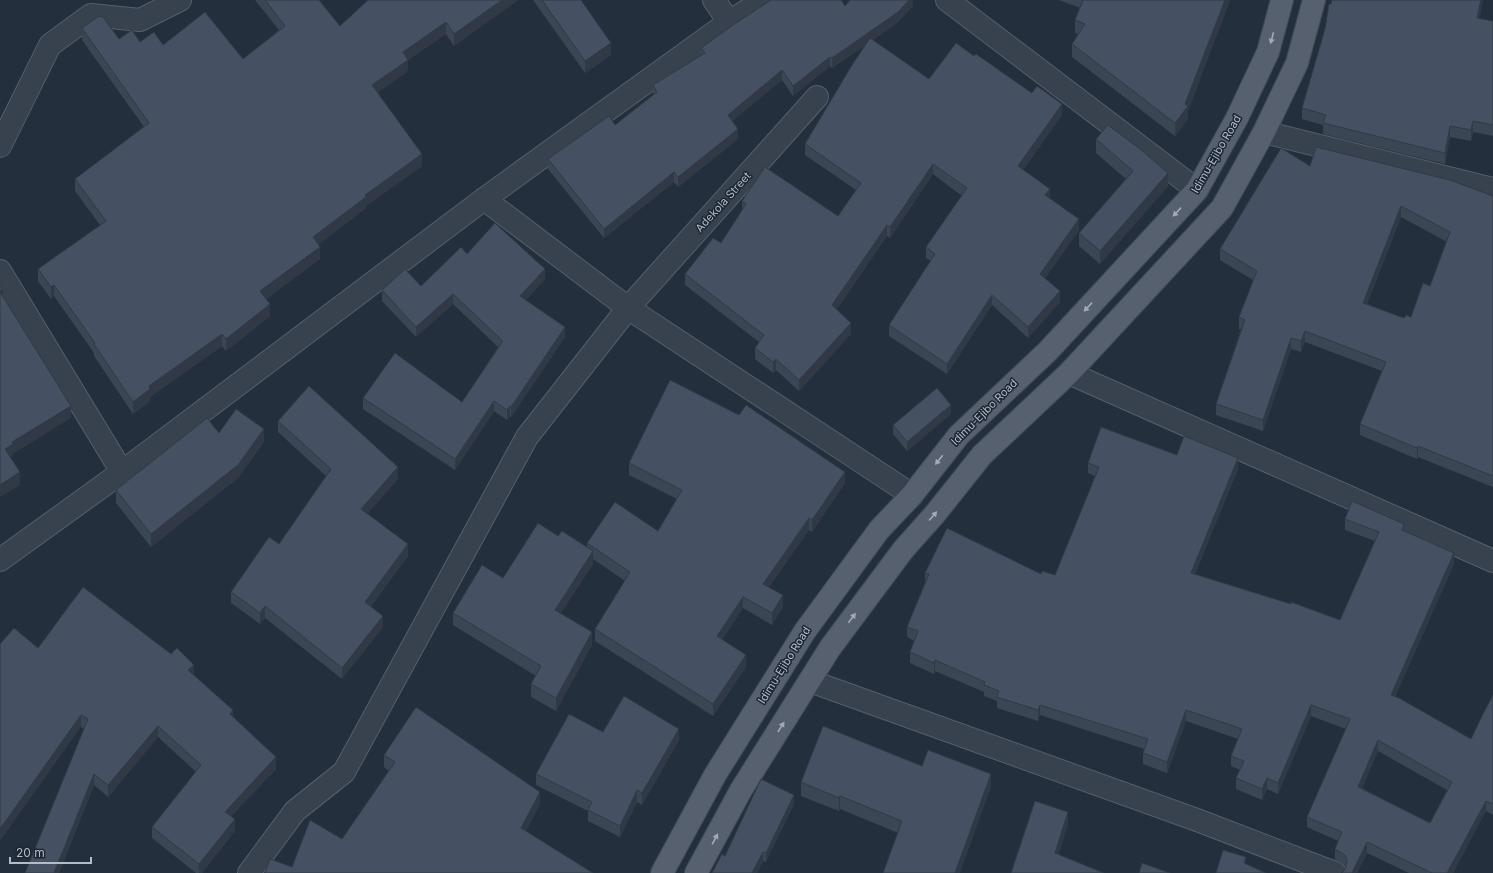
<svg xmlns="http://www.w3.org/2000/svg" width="1493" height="873" viewBox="0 0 1493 873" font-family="Inter,sans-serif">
	<rect width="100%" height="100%" fill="#242f3e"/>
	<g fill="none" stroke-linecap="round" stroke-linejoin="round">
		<g stroke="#565f6c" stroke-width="24">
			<path id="minor" d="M714,0L729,22
				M947,0L1197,190
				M1264,132L1493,189
				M0,146L50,45L91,15L140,20L180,0
				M484,199L628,308L912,495
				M0,271L122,472
				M1069,373L1493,561
				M0,560L122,472L484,199L729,22L764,0
				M810,681L1197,820L1335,873
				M249,873L295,811L344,772L527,437L628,308L817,97"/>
		</g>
		<g stroke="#414a57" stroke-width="24">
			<path id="major" d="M662,873L715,775L805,631L879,530L912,495L959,435L1048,351L1197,190L1237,118L1268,52L1282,0
				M696,873L741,790L830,648L903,550L935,514L982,455L1069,373L1222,208L1264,132L1297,63L1314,0"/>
		</g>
		<use href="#minor" stroke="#38414e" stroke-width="22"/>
		<use href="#major" stroke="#56606e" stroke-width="22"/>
	</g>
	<path fill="#3b4654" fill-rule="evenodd" d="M255,0H319L340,26L368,0H518L454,46L446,34L408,60V71L377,93L422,166L366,206V208L318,245L320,259L266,299L270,316L226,351L222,346L150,397V401L133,414L94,356V353L54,296L51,299L38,281V269L100,225L75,191V179L144,127L82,40V28L119,39L163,45L243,59L279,30Z
		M533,0H581L611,55L585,73Z
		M913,0V6L898,22L873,40L929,79L974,56L1062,115L1023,170L1079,230L1045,278L1060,302L1028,338L992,305L947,374L889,336V325L931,261L926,258V247L962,196L933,174L890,238L887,236L837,309L851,334L799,391L776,370L773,373L755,359V348L759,342L685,285V274L721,243L742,210V201L838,216L856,190L805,155V144L866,45L832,68L830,66L793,96L782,80L732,121L738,139L678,187L674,182L604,238L548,169V159L615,125L653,95V85L701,56V48L845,6Z
		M1059,0H1230L1188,111V119L1175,136L1072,57V44L1078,34L1075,33V20L1080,8Z
		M1332,0H1483L1479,19L1493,21V136L1473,132L1471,141L1450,137L1445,164L1323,134V125L1302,119V108L1325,29Z
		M1096,139L1168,186L1100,264L1079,246V233L1126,179L1096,153Z
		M1310,166L1493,196V487L1418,457L1417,459L1360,435V424L1382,371L1305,342L1301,352L1291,349L1263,431L1216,415V404L1241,329H1239V317L1253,280L1220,260V249ZM1401,217L1447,242L1430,286L1411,317L1404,318L1367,304Z
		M467,254L545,279L526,300L565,337L511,417L510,416L507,420L494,411L455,470L363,409V398L462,402L498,347L453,304L416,337L382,301V290L421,286Z
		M951,414L907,451L893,434V425Z
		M278,421L398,479L367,514L408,556L371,606L383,627L342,679L265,618L260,624L231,603V592L279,544L326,476L278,432Z
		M219,433L264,442L238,478L151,547L116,503V490Z
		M1177,455L1238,469L1195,574L1340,620L1375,541L1345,530V519L1404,530L1454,564L1395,697L1471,739L1493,695V815L1486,811L1453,873H1409L1367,853L1357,873H1341L1343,872L1346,868L1345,865L1335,860V849L1338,841L1307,827V817L1346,729L1311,716L1278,794L1267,789L1262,800L1236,789V778L1240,770L1231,766V756L1238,739L1186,721L1167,773L1143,764V753L1144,749L1040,715L1038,721L997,708V701L984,696V692L935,671L934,674L910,663V652L914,641L907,637V627L925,582V573L1041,574L1055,575L1095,476L1088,473V463ZM1378,751L1447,790L1430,823L1362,788Z
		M629,463L845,483L812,532L809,530L769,587L783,607L772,625L743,608L722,640L746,667L713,716L595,641V629L625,581L593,559V564L561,613L592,645L556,711L531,697V684L536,676L453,625V613L503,578L558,536L587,548V543L658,531L677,499L629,475Z
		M38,648L194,675L233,716L276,769L231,816L235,831L202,873H196L152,838V827L196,772L158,737L108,797L94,785L59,873H25L84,729L81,727Z
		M603,732L679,740L642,805L637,802L620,837L588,821V811L536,785V774Z
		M384,755L540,804L526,831L292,867L342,839L389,771L384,767Z
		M922,766L991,787L898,833L840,809L839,811L801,796V782Z
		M794,804L766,862L763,861L757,873H712L725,856Z"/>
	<path fill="#303945" d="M502,0H518L454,46V34Z
		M909,0H913V6L898,22L832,68V58Z
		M1225,0H1230L1188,111V119L1175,136V123L1185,104Z
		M1481,0H1483L1477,29V18Z
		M446,22V34L408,60V71L372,97V85L403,52Z
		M611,43V55L585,73V61Z
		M830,57V66L793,96V86Z
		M782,70V80L728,125V115Z
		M1062,104V115L1018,177V166Z
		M1473,121V132L1471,141V130Z
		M1450,126V137L1445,164V153Z
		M738,129V139L678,187V177Z
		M422,154V166L366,206V208L313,249V237L365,195Z
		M933,164V174L890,238V227Z
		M674,172V182L604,238V229Z
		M1168,173V186L1100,264V251Z
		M1050,189V199L1045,195Z
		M1401,206V217L1363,314V303Z
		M1079,219V230L1040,284V274Z
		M887,225V236L832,316V305Z
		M320,247V259L260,303V291Z
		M545,269V279L520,306V296Z
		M54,285V296L51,299V287Z
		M3,289V301L0,291Z
		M1060,291V302L1028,338V327Z
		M453,294V304L416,337V327Z
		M992,295V305L947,374V364Z
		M270,304V316L226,351V339Z
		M851,323V334L799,391V380Z
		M565,327V337L511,417V407Z
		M1305,331V342L1301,352V341Z
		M222,334V346L150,397V401L133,414V402L149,386Z
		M1291,338V349L1263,431V420Z
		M776,359V370L773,373V362Z
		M494,401V411L455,470V459Z
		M951,405V414L907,451V442Z
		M71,406V418L13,454V456L5,461V449L12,442Z
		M510,406V416L507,420V410Z
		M264,429V442L238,478L151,547V534Z
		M1418,446V457L1417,459V448Z
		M1238,458V469L1191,584V573Z
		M398,467V479L361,521V509Z
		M20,472V485L0,497V485Z
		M845,472V483L812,532V520Z
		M809,518V530L763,595V584Z
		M408,544V556L365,613V602Z
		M593,551V564L555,622V610Z
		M1454,553V564L1391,706V695Z
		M783,595V607L772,625V613Z
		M743,597V608L717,648V636Z
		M265,606V618L260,624V613Z
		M383,616V627L342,679V668Z
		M592,632V645L556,711V698Z
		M746,655V667L713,716V704Z
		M935,660V671L934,674V663Z
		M194,665V676L188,670Z
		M1040,705V715L1038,721V710Z
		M1311,705V716L1278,794V783Z
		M233,710V722L230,714Z
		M1186,710V721L1167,773V762Z
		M81,715V727L0,841V829Z
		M158,726V737L108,797V785Z
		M679,729V740L642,805V793Z
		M1378,740V751L1358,797V787Z
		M276,757V769L225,823V812Z
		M94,774V785L59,873H54Z
		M991,774V787L960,873H955Z
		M1267,778V789L1262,800V789Z
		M637,790V802L620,837V826Z
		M540,792V804L521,840V828Z
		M794,795V804L766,862V853Z
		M840,796V809L839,811V798Z
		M1486,801V811L1453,873H1447Z
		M1068,812V825L1055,866V853Z
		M235,819V831L202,873H199V864Z
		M1367,842V853L1357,873H1352Z
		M763,852V861L757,873H752Z
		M1246,857V870L1244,863Z"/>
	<path fill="#455162" stroke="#303945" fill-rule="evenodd" d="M265,0H319L340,26L368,0H502L454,34L446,22L403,52L408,60L372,85L422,154L365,195L366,197L313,237L320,247L260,291L270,304L226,339L222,334L149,386L150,389L133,402L94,344L95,343L54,285L51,287L38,269L106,221L75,179L149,123L82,28L99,16L103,17L119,39L132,30L140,42L154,32L163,45L205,12L243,59L285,26Z
		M542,0H581L611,43L585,61Z
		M771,0H841L845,6L850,0H909L898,12L832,58L830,57L793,86L782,70L728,115L738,129L678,177L674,172L604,229L548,159L609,116L615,125L657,92L653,85L705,53L701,48L736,23Z
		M1083,0H1225L1185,104L1188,106L1175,123L1072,44L1085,24L1075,20Z
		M1332,0H1481L1477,18L1493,21V125L1473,121L1471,130L1450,126L1445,153L1323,123L1326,115L1302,108L1325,29L1329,4H1331Z
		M870,38L929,79L956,43L974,56L976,54L1032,93L1037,86L1062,104L1018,166L1050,189L1045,195L1079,219L1040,274L1060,291L1028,327L992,295L947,364L889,325L935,254L926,247L967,188L933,164L890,227L887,225L832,305L851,323L799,380L776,359L773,362L755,348L764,335L685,274L713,238L721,243L746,204L742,201L765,167L838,216L861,183L805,144L852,65Z
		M1108,125L1140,149L1168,173L1100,251L1079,233L1133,171L1096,139Z
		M1316,147L1450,180L1493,196V476L1418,446L1417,448L1360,424L1386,362L1305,331L1301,341L1291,338L1263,420L1216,404L1245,320L1239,317L1257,271L1220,249L1281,148L1310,166ZM1401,206L1450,232L1430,286L1423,283L1411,317L1406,315L1404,318L1363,303Z
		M495,223L545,269L520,296L565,327L511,407L510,406L507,410L494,401L455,459L363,398L395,353L462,402L503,341L453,294L416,327L382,290L405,269L421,286L461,247L467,254Z
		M0,284L3,289L0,291Z
		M0,292L71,406L12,442L13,444L5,449L20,472L0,485Z
		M670,380L739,415L746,405L845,472L812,520L809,518L763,584L783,595L772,613L743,597L717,636L746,655L713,704L595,629L630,572L587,543L615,502L658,531L682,490L629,463Z
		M309,386L398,467L361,509L408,544L365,602L383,616L342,668L265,606L260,613L231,592L269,537L279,544L331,469L278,421Z
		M937,388L951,405L907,442L893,425Z
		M236,409L264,429L238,465L151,534L116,490L207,418L219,433Z
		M1101,427L1177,455L1184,436L1238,458L1191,573L1291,604V602L1340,620L1379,532L1345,519L1352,501L1404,524L1402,530L1454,553L1391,695L1399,698L1471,739L1483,714L1493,695V804L1486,801L1447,873H1432L1367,842L1352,873H1341L1343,872L1346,867L1347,861L1345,855L1335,849L1342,832L1307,817L1350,719L1311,705L1278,783L1267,778L1262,789L1236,778L1244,761L1231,756L1242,729L1186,710L1167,762L1143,753L1148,739L1040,705L1038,710L997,697L999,691L984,685L985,682L935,660L934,663L910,652L918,631L907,627L929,574L925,573L947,528L1041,574L1042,571L1055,575L1099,467L1088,463ZM1378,740L1452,782L1430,823L1358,787Z
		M538,523L558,536L562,531L593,551L555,610L592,632L556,698L531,684L541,666L453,613L482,565L503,578Z
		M83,587L171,654L177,648L194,665L188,670L233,710L230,714L276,757L225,812L235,819L199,864L152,827L201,765L158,726L108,785L94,774L54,873H25L88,719L81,715L0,829V644L14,628L38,648Z
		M624,696L679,729L642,793L637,790L620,826L588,810L592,802L536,774L569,714L603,732Z
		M416,707L540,792L521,828L593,873H265L270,859L292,867L310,820L342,839L395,762L384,755Z
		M823,726L922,766L928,750L991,774L955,873H883L902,821L840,796L839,798L801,782Z
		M761,779L794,795L766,853L763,852L752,873H712L722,854L725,856Z
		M1035,801L1068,812L1055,853L1104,873H1011Z
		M1223,850L1246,857L1244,863L1266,873H1216Z
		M1142,863L1170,873H1139Z"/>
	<defs><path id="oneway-solid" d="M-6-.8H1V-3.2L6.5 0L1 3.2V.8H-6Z"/></defs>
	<g fill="#a1aab7">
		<use href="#oneway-solid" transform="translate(1272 38) rotate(105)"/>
		<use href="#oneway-solid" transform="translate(1177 212) rotate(133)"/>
		<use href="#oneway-solid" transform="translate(1088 307) rotate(133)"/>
		<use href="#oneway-solid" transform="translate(939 460) rotate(128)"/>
		<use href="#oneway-solid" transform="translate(933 516) rotate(-49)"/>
		<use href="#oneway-solid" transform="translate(852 618) rotate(-53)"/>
		<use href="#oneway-solid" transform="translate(781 727) rotate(-58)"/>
		<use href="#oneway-solid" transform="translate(715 839) rotate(-62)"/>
	</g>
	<g text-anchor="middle" stroke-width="3" stroke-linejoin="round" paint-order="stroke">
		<g font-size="11" fill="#b4bcc9" stroke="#1d2633">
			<text transform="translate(1216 154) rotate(-60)" y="4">Idimu-Ejibo Road</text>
			<text transform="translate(723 202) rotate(-48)" y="4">Adekola Street</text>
			<text transform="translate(984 412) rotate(-45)" y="4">Idimu-Ejibo Road</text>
			<text transform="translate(784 665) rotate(-58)" y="4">Idimu-Ejibo Road</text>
		</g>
	</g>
	<path d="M10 857v6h81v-6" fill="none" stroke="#b4bcc9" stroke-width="2"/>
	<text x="16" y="857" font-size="12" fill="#b4bcc9" stroke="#1d2633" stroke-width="3" paint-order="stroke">20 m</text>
</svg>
